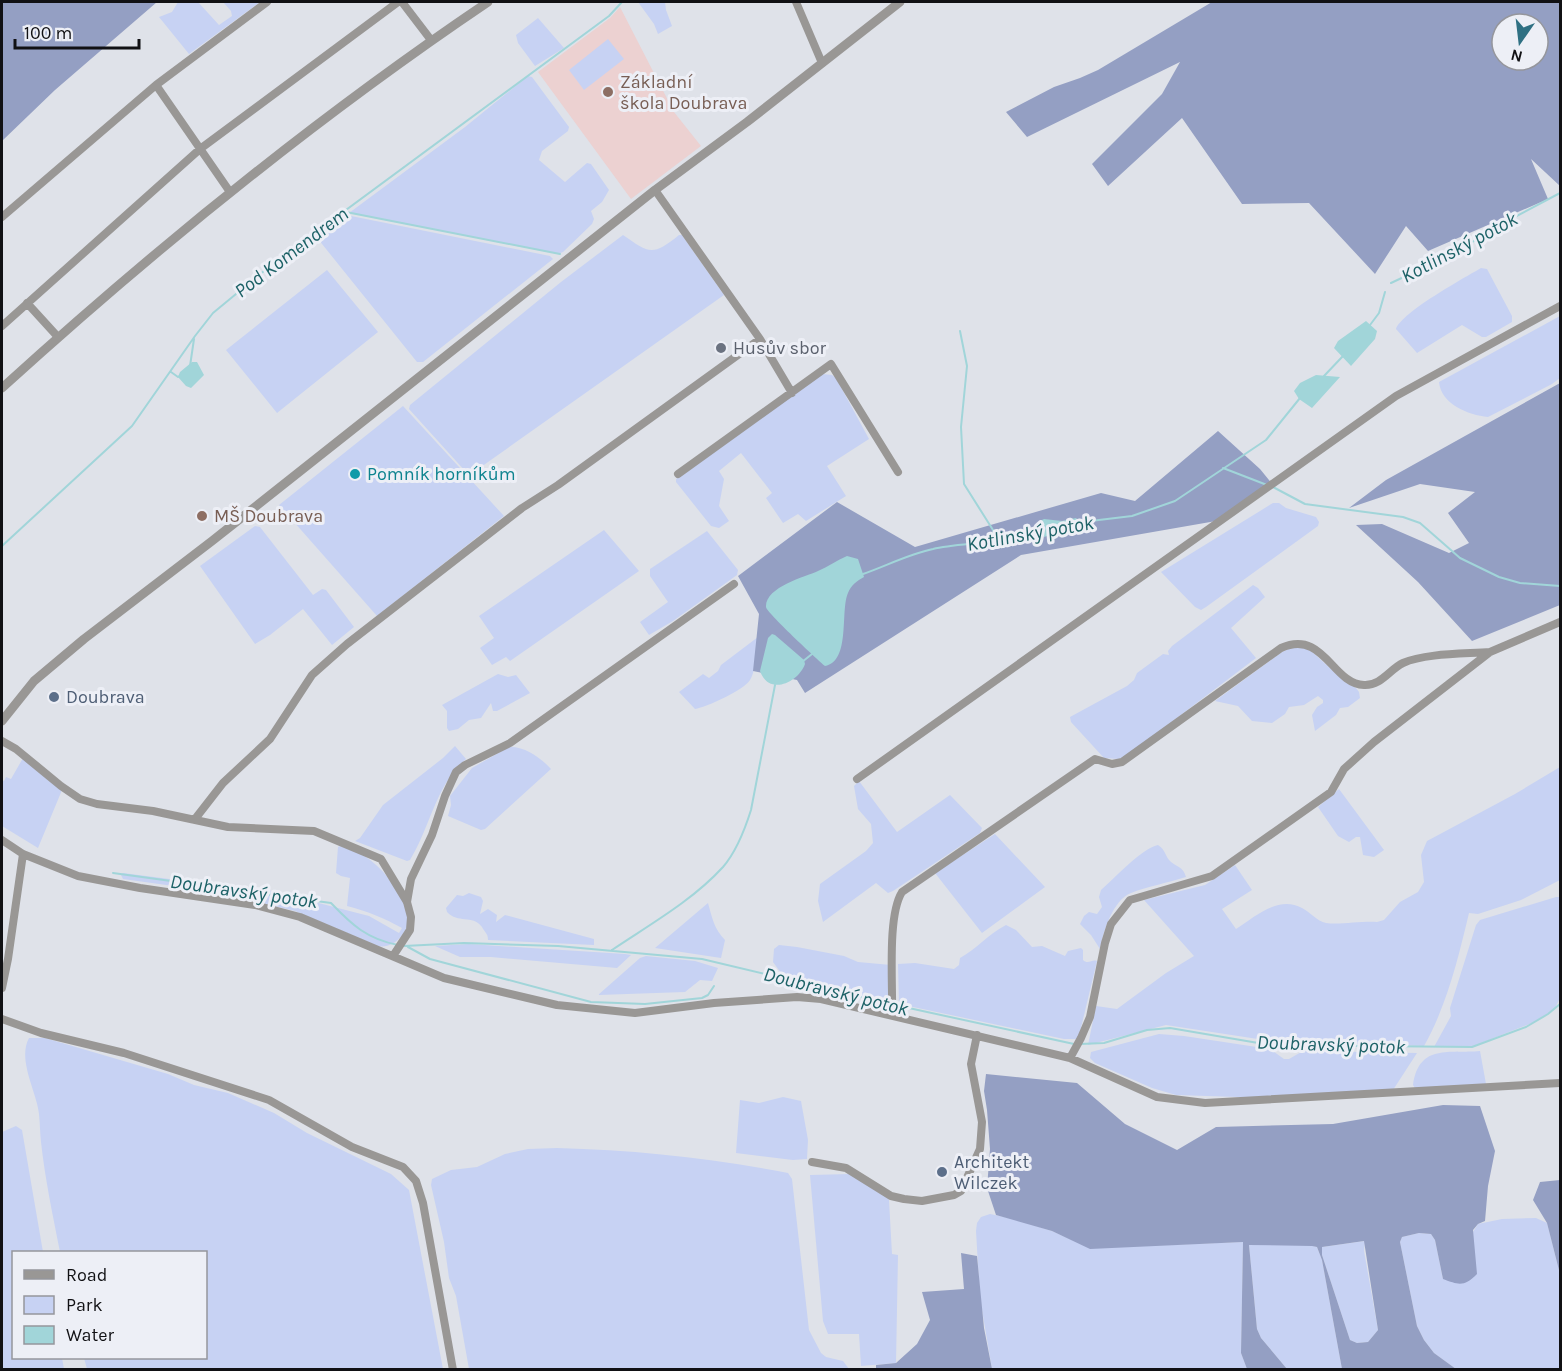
<svg xmlns="http://www.w3.org/2000/svg" width="1562" height="1371" viewBox="0 0 1562 1371" font-family="Karla,sans-serif">
	<rect width="100%" height="100%" fill="#dfe2e9"/>
	<path fill="#ecd1d1" d="M620,7L674,112L701,146L631,199L538,72L610,18Z"/>
	<path fill="#c7d2f3" d="M178,2H198L219,25L232,16L231,11L223,2H260L189,54L159,17L172,12Z
		M638,2H665L666,10L672,26L658,34L654,24Z
		M538,18L564,48L535,66L518,43L516,35Z
		M608,39L624,59L584,90L569,70Z
		M528,76L532,77L569,127L568,131L542,151L539,160L565,182L587,163L591,164L609,190L602,202L591,211L594,219L592,224L563,252L558,254L349,213L465,127Z
		M351,216L550,256L553,259L423,362H417L318,239L340,218Z
		M623,235C649,253 652,257 679,235H682L724,295L471,474L466,472L409,409L410,405L561,282Z
		M1481,268L1487,269L1512,316V322L1486,337H1482L1462,325L1417,353L1396,329C1402,312 1464,278 1481,268Z
		M327,270L378,332L277,413L226,350Z
		M1560,316V378L1552,384L1488,417C1468,415 1441,404 1439,382Z
		M822,374L832,375L836,378L869,439L827,466L846,496L806,521L798,514L783,523L766,498L772,493L741,453L719,471L724,479L719,506L729,521L719,528L711,526L676,482V479Z
		M403,406L504,516L377,616L279,505Z
		M1273,503H1279L1286,508L1316,517L1319,522L1318,526L1206,607L1201,610L1195,607L1161,572Z
		M255,526L260,527L313,595L322,589L326,590L354,627L332,645L303,609L270,635L255,644L200,566Z
		M604,530L639,571L510,661L506,657L492,665L480,648L494,638L479,616Z
		M707,531L738,570L737,575L673,621L649,635L640,622L668,602L650,576V569Z
		M1253,585L1258,588L1265,597L1231,628L1256,658L1128,755L1119,759L1104,758L1071,722L1070,717L1127,686L1134,680L1137,673L1163,654L1169,655L1168,651L1172,646Z
		M758,637C756,648 756,672 750,680C744,690 707,707 695,709L679,692L703,674L709,678L718,671L721,665Z
		M1293,647L1308,648L1344,681L1356,688L1359,692L1360,698L1348,707L1340,708L1336,715L1315,731L1312,715L1317,707L1323,703V700L1318,696L1304,705L1289,707L1285,714L1272,723L1252,721L1238,706L1215,701L1282,652Z
		M498,674L508,677L516,675L530,693L497,711H493L491,703L481,718L469,720L458,729L449,731L447,728V711L442,705Z
		M455,746L466,759C436,784 430,828 410,860L407,861L355,841L360,838L383,805L443,758Z
		M509,747C525,746 541,758 551,769L485,829L481,830L448,816L451,805L450,796L472,768Z
		M23,758L62,790L38,848L2,826V780L4,781L6,777L11,779Z
		M1560,767V880L1521,900L1478,914L1469,913C1458,959 1447,1005 1424,1046L1271,1041L1166,1025L1088,1045L1096,1006L1117,1009L1166,973L1194,956L1144,900L1205,885L1235,865L1252,890L1222,909L1236,929C1256,916 1279,895 1302,908C1310,912 1317,921 1326,923C1339,925 1361,921 1377,922L1384,920L1400,902L1418,892L1424,882L1421,855L1427,841L1515,794Z
		M859,781L897,832L950,795L982,828L980,833L893,891L888,893L876,883L823,922L818,901L820,884L866,851L873,843L871,824L858,809L854,786Z
		M1339,789L1384,850L1374,857L1363,855L1360,837H1356L1349,842L1338,836L1318,807Z
		M995,834L1045,887L982,933L935,873Z
		M1158,845C1166,850 1165,857 1171,862C1179,868 1183,867 1186,877C1168,883 1148,886 1131,893C1113,900 1103,932 1100,949L1091,935L1080,924L1084,916L1089,912L1097,914L1102,907L1099,897L1101,890C1115,878 1141,849 1158,845Z
		M340,846C366,852 384,869 398,892C401,897 406,902 408,908C414,925 397,950 378,946L295,911L217,892L123,879L121,875L123,873L231,887L268,890L369,916L399,933L402,928C384,918 367,911 347,906L350,878L341,876L336,873L338,847Z
		M469,893L481,897L483,901L480,914L488,909L497,915L496,922L505,915L594,939V945L488,940C488,933 485,933 482,927C472,914 458,924 447,912L446,908L457,895L463,896Z
		M1556,897H1560V998L1554,1010L1532,1023L1471,1047H1434L1451,1016L1450,1008L1476,925L1480,920Z
		M708,903C712,917 714,929 725,940L721,958L655,948Z
		M1006,925L1016,930L1032,947L1042,946L1065,956L1068,951L1081,948L1083,950V960C1088,965 1092,959 1097,961L1079,1036L1076,1039H1064L899,1004L898,964L915,963L954,969L959,965L960,958C977,949 988,934 1006,925Z
		M469,944L625,954L631,955L617,968L491,957H460L435,946Z
		M779,945L797,947L844,956L858,962L891,965L890,1002L886,1004L781,973L773,962L774,949Z
		M646,956L695,961L718,968L712,981L700,980L685,992L598,995L640,958Z
		M1159,1034L1184,1036L1270,1049L1284,1059H1289L1303,1051H1310L1417,1053L1393,1090L1269,1098L1176,1095L1152,1088L1095,1063L1090,1058L1091,1052Z
		M29,1038H45L168,1074L194,1085L228,1093L274,1113L307,1133L391,1174L409,1190L443,1369H87L84,1358H206V1252H60C53,1216 45,1179 41,1142C40,1133 40,1124 39,1114C37,1092 17,1060 29,1038Z
		M1480,1051L1486,1084L1415,1088L1413,1085C1419,1043 1450,1054 1480,1051Z
		M783,1097L801,1101L808,1140L807,1159L793,1160L736,1153L740,1100L759,1103Z
		M16,1126L22,1130L43,1252H14V1358H62L64,1369H2V1132Z
		M557,1148C635,1150 712,1158 788,1173L792,1179L809,1330L821,1353L826,1357L843,1361L849,1369H469L456,1296L449,1278L444,1242L431,1185L432,1179L451,1170L477,1167L505,1154L528,1149Z
		M851,1174L886,1196L889,1200L892,1254L898,1255L896,1363L861,1366L859,1334H828L823,1321L810,1175Z
		M990,1214L1014,1219L1052,1231L1090,1248L1243,1242L1241,1353L1247,1369H992L980,1298L976,1231L977,1223L981,1217Z
		M1536,1218L1547,1223L1560,1274V1369H1456L1434,1353L1424,1340L1417,1326L1400,1242L1402,1237L1419,1233L1431,1234L1435,1240L1443,1279L1478,1224L1502,1219Z
		M1365,1241L1364,1251L1378,1330L1368,1342L1357,1343L1350,1340L1322,1255V1247Z
		M1305,1244L1317,1247L1322,1260L1342,1369H1287L1261,1338L1257,1329L1249,1245Z"/>
	<path fill="#949fc3" fill-rule="evenodd" d="M2,2H157L55,90L2,141Z
		M1212,2H1560V186L1531,159L1548,199L1428,251L1406,226L1375,274L1309,203L1242,204L1182,118L1108,186L1092,164L1162,94L1180,62L1027,137L1006,112L1054,87L1080,78L1098,70ZM1502,24H1538V60H1502Z
		M1560,383V605L1472,641L1418,582L1356,525L1382,524L1449,553L1469,543L1448,513L1475,492L1420,484L1349,508L1386,480Z
		M1218,431L1260,469L1273,485L1216,521L1021,555L805,693L797,680L753,671L759,614L738,576L837,502L915,547L1101,493L1135,501Z
		M986,1074L1077,1083L1125,1124L1177,1150L1216,1127L1333,1124L1443,1105L1480,1106L1495,1151L1488,1186L1485,1221L1478,1224L1473,1230L1477,1274C1464,1287 1459,1285 1443,1279L1435,1240L1431,1234L1419,1233L1402,1237L1400,1242L1417,1326L1424,1340L1434,1353L1456,1369H1342L1322,1260L1317,1247L1312,1246L1249,1245L1257,1329L1261,1338L1287,1369H1247L1241,1353L1243,1242L1090,1249L1052,1231L996,1215L987,1188L990,1149L987,1110L984,1091ZM1364,1241L1378,1330L1368,1342L1357,1343L1350,1340L1322,1255V1247Z
		M1560,1180L1559,1221L1560,1274L1547,1223L1533,1200L1540,1182Z
		M961,1253L977,1256L984,1328L992,1369H876V1365L896,1363L917,1344L930,1320L922,1292L964,1289Z"/>
	<path fill="#a1d5d9" d="M1366,321L1377,331L1375,339L1351,366L1334,348L1338,341Z
		M192,362H197L204,375L191,388L186,386L178,377L180,372Z
		M1316,375L1340,377L1312,408L1299,399L1294,391L1300,383Z
		M1076,518L1078,520L1072,528L1044,537L1040,521L1044,519L1062,521Z
		M847,556L858,559L864,577C857,581 851,585 848,593C840,611 851,661 825,666C818,660 766,612 766,607C765,587 805,577 818,571C828,567 837,560 847,556Z
		M772,634L775,635L804,660L805,664C798,683 769,696 760,671L768,638Z"/>
	<g fill="none" stroke-linecap="round" stroke-linejoin="round">
		<path stroke="#a1d5d9" stroke-width="2" d="M346,212L560,254
			M1391,283L1457,252L1494,228L1560,193
			M1370,325L1379,313L1385,292
			M960,331L967,366L961,427L964,484L993,530L996,540
			M190,366L194,339
			M171,372L178,377L181,375
			M1324,376L1343,356
			M1223,468L1267,485
			M1273,487L1305,504L1403,517L1420,523L1460,558L1499,577L1520,583L1560,586
			M1074,523L1132,516L1175,501L1266,440L1300,398
			M2,546L132,426L195,336L213,313L270,266L609,16L622,2
			M863,574C886,566 909,554 933,549C963,542 1018,544 1042,527
			M802,662L812,654
			M113,873L331,903C352,925 367,939 398,945
			M404,946L464,943L558,946L702,959L890,1004
			M408,947L430,959L591,1002L645,1004L702,998L708,995L714,986
			M612,950C649,925 692,901 723,867C736,852 745,829 751,810L775,685
			M895,1005L1074,1044
			M1080,1044L1104,1043L1147,1030L1170,1028L1270,1045L1472,1047L1526,1027L1548,1014L1560,1004"/>
		<path stroke="#999795" stroke-width="8" d="M402,2L431,40
			M796,2L822,63
			M156,85L230,192
			M655,190L760,339L792,393
			M2,217L156,85L267,2
			M27,303L58,337
			M2,326L200,149L398,2
			M678,474L831,364L898,472
			M2,741L16,749L61,786L80,799L97,804L153,811L228,827L314,831L381,859L407,902L411,917L410,930L393,956
			M857,779L1396,396L1560,306
			M195,819L223,783L270,739L312,675L347,644L522,508L558,485L760,339
			M2,840L23,854L78,876L140,888L255,905L300,917L444,978L557,1005L635,1013L714,1003L797,997L821,999L1070,1058L1157,1097L1205,1103L1560,1083
			M407,902L411,879L432,835L445,796L456,772L465,765L510,743L734,584
			M2,988L8,959L23,854
			M892,1015C893,984 887,916 902,892L1095,759L1112,764L1122,762L1281,648C1324,629 1332,684 1364,685C1381,686 1390,669 1403,663C1425,653 1466,654 1490,652
			M2,1019L41,1033L124,1053L269,1100L352,1147L403,1167L416,1181L423,1203L453,1370
			M1070,1058L1081,1038L1090,1017L1105,943L1111,924L1130,900L1212,876L1331,792L1344,769L1374,742L1490,652L1560,622
			M812,1162L846,1168L891,1196L904,1199L922,1201L954,1195L961,1191L980,1149L982,1122L971,1064L977,1035"/>
		<path stroke="#999795" stroke-width="9" d="M2,388C155,249 316,118 488,2
			M2,721L34,681L84,639L212,541L655,190L747,122L900,2"/>
	</g>
	<g fill="#8d6e63" stroke="#edeff6" stroke-width="2">
		<circle cx="608" cy="92" r="6"/>
		<circle cx="202" cy="516" r="6"/>
	</g>
	<circle fill="#6b7280" stroke="#edeff6" stroke-width="2" cx="721" cy="348" r="6"/>
	<circle fill="#0f9aa8" stroke="#edeff6" stroke-width="2" cx="355" cy="474" r="6"/>
	<g fill="#5c6f8a" stroke="#edeff6" stroke-width="2">
		<circle cx="54" cy="697" r="6"/>
		<circle cx="942" cy="1172" r="6"/>
	</g>
	<g text-anchor="middle" stroke-width="6" stroke-linejoin="round" paint-order="stroke">
		<g font-size="18" fill="#785e54" stroke="#edeff6" text-anchor="start">
			<text x="620" y="88">Základní<tspan x="620" dy="21">škola Doubrava</tspan></text>
			<text x="214" y="522">MŠ Doubrava</text>
		</g>
		<g font-size="18" fill="#5b616d" stroke="#edeff6" text-anchor="start">
			<text x="733" y="354">Husův sbor</text>
		</g>
		<g font-size="18" fill="#0d838f" stroke="#edeff6" text-anchor="start">
			<text x="367" y="480">Pomník horníkům</text>
		</g>
		<g font-size="18" fill="#4e5e75" stroke="#edeff6" text-anchor="start">
			<text x="66" y="703">Doubrava</text>
			<text x="954" y="1168">Architekt<tspan x="954" dy="21">Wilczek</tspan></text>
		</g>
		<g font-size="20" font-style="italic" fill="#1d6267" stroke="#edeff6">
			<text transform="translate(1459 247) rotate(-28)" y="7">Kotlinský potok</text>
			<text transform="translate(291 252) rotate(-37)" y="7">Pod Komendrem</text>
			<text transform="translate(1030 533) rotate(-10)" y="7">Kotlinský potok</text>
			<text transform="translate(244 891) rotate(8)" y="7">Doubravský potok</text>
			<text transform="translate(836 991) rotate(14)" y="7">Doubravský potok</text>
			<text transform="translate(1331 1044) rotate(2)" y="7">Doubravský potok</text>
		</g>
	</g>
	<rect width="1562" height="1371" fill="none" stroke="#111114" stroke-width="6"/>
	<rect x="12" y="1251" width="195" height="108" fill="#edeff6" stroke="#95969c" stroke-width="1.5"/>
	<rect x="24" y="1270" width="30" height="9" fill="#999795" stroke="#95969c" stroke-width="1.5"/>
	<text x="66" y="1281" font-size="18" fill="#111114">Road</text>
	<rect x="24" y="1296" width="30" height="18" fill="#c7d2f3" stroke="#95969c" stroke-width="1.5"/>
	<text x="66" y="1311" font-size="18" fill="#111114">Park</text>
	<rect x="24" y="1326" width="30" height="18" fill="#a1d5d9" stroke="#95969c" stroke-width="1.5"/>
	<text x="66" y="1341" font-size="18" fill="#111114">Water</text>
	<g transform="translate(1520 42) rotate(194)"><circle r="28" fill="#edeff6" stroke="#95969c" stroke-width="1.5"/>
	<path d="M0-4.5L10 22L0 15L-10 22Z" fill="#2f7083"/>
	<text y="-9" font-size="16" font-weight="bold" text-anchor="middle" fill="#111114">N</text>
	</g>
	<path d="M15 39v9h124v-9" fill="none" stroke="#111114" stroke-width="3"/>
	<text x="24" y="39" font-size="18" fill="#111114" stroke="#edeff6" stroke-width="4.5" paint-order="stroke">100 m</text>
</svg>
